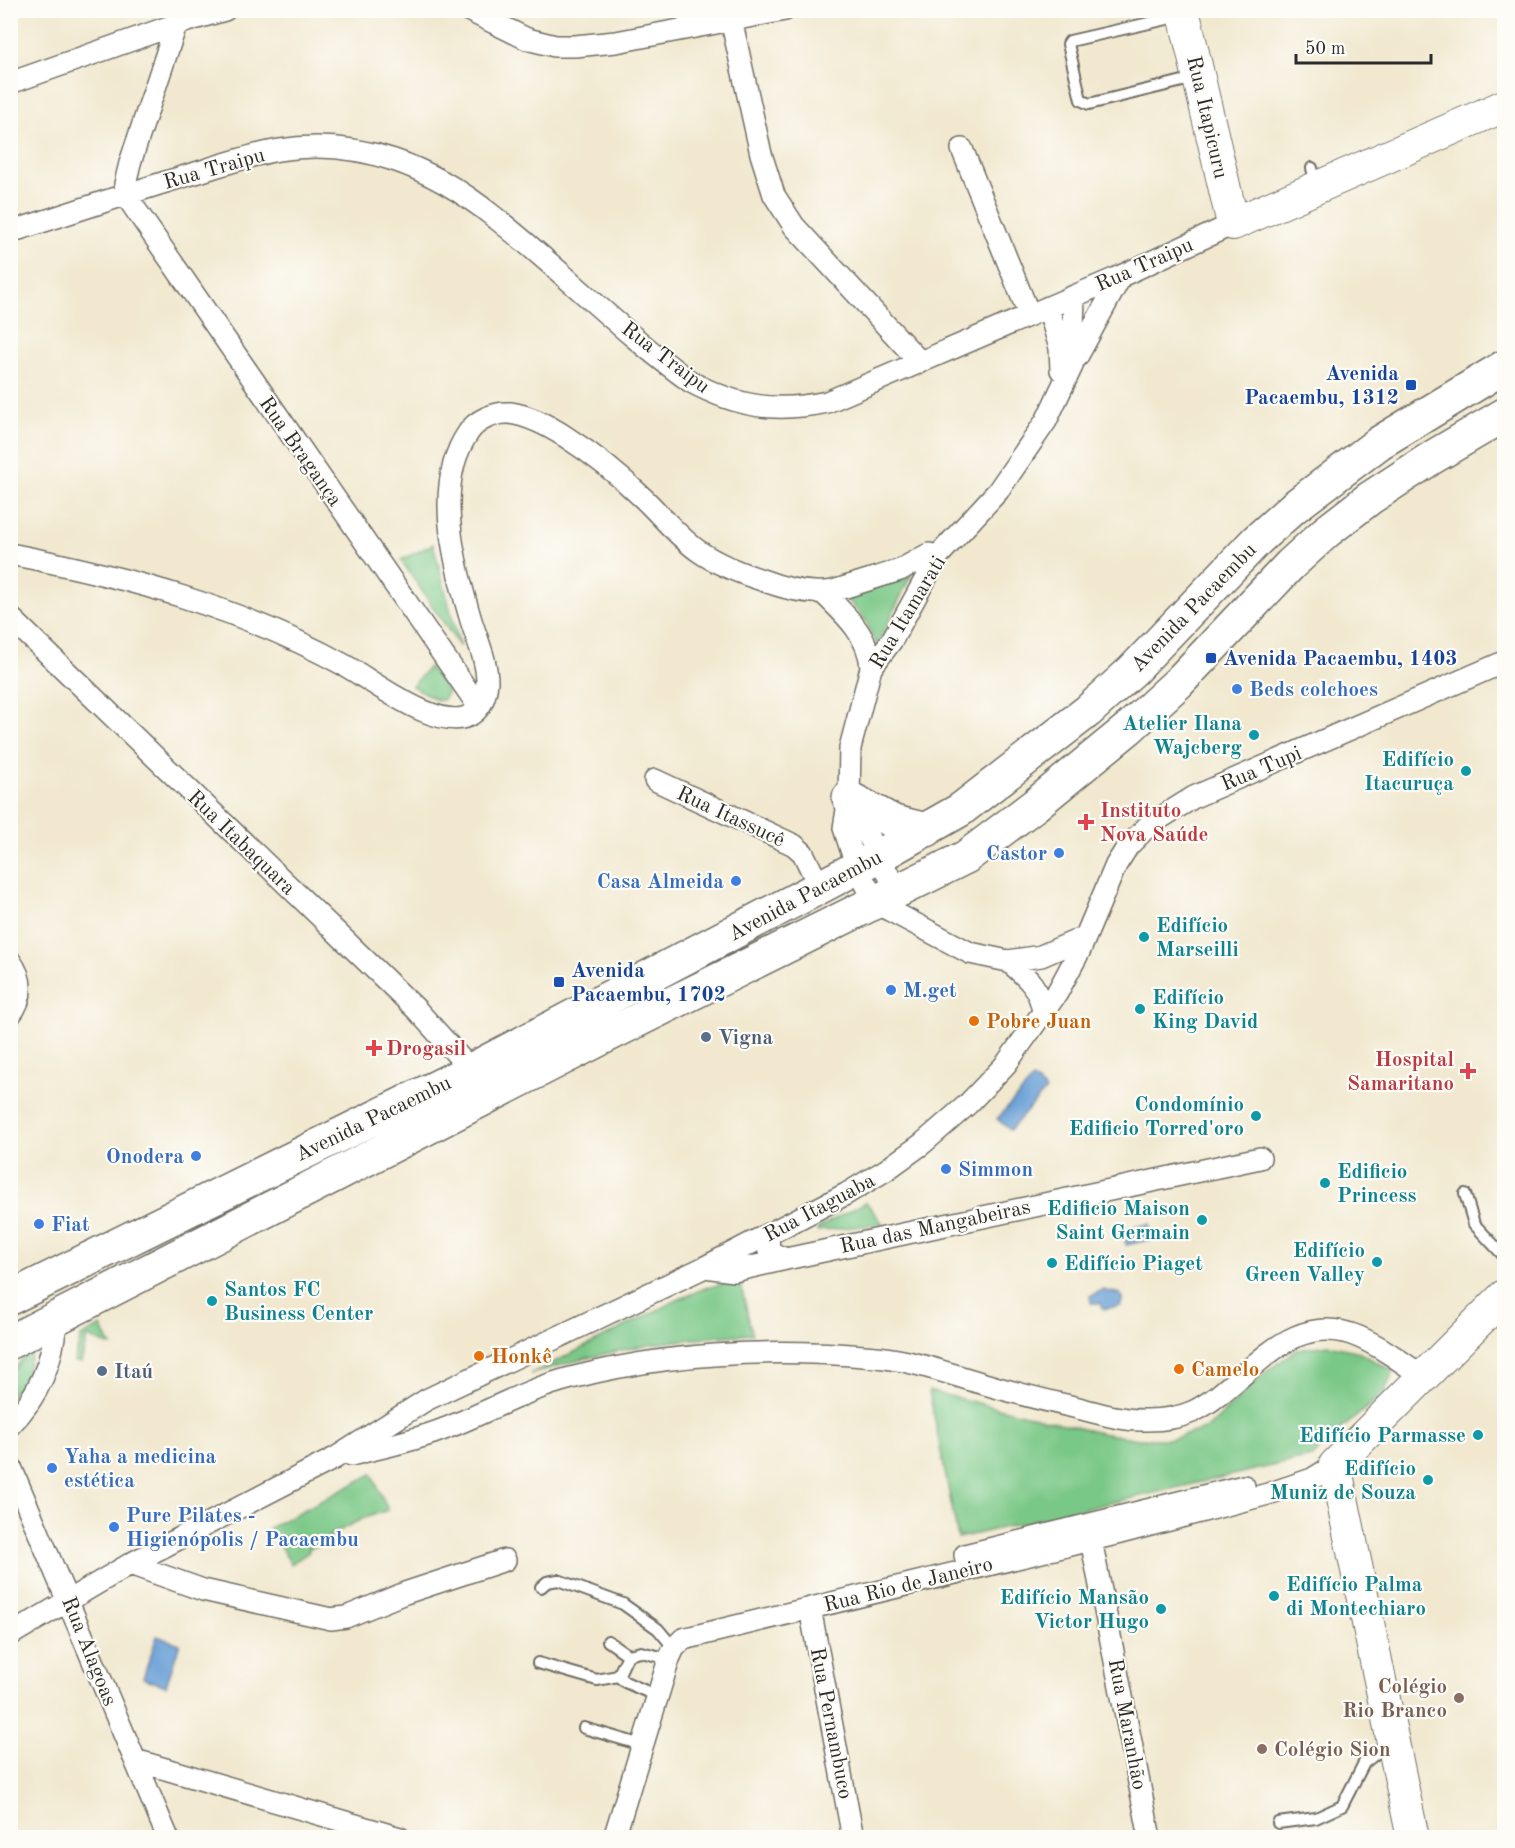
<svg xmlns="http://www.w3.org/2000/svg" width="1515" height="1848" viewBox="0 0 1515 1848" font-family="'Old Standard TT',serif">
	<rect width="100%" height="100%" fill="#fdfcf7"/>
	<filter id="ink" filterUnits="userSpaceOnUse"><feTurbulence type="fractalNoise" baseFrequency=".0167" numOctaves="2"/><feDisplacementMap in="SourceGraphic" scale="12" xChannelSelector="R" yChannelSelector="G"/><feConvolveMatrix kernelMatrix="1 2 1 2 8 2 1 2 1" color-interpolation-filters="sRGB"/></filter>
	<filter id="wash" filterUnits="userSpaceOnUse"><feTurbulence type="fractalNoise" baseFrequency=".008" numOctaves="4" result="noise"/><feDisplacementMap in="SourceGraphic" scale="24" xChannelSelector="R" yChannelSelector="G"/><feGaussianBlur stdDeviation="1.35" result="paint"/><feColorMatrix in="noise" values="0 0 0 0 0 0 0 0 0 0 0 0 0 0 0 0 0 1.4 0 .05"/><feComposite in="paint" operator="in"/></filter>
	<g filter="url(#wash)">
		<rect width="100%" height="100%" fill="#f1e8cf"/>
		<path fill="#7ac887" stroke="#527a59" stroke-width="1.5" d="M433,544L460,647L401,560Z
			M911,575L878,644L875,643L866,621L844,596Z
			M429,667L448,691L443,700H437L412,686Z
			M866,1202L883,1224L817,1231L818,1228Z
			M740,1281L752,1334C672,1338 608,1350 531,1374L675,1301L705,1288Z
			M101,1326L111,1346L87,1337L81,1363L74,1362L81,1337Z
			M1328,1345L1356,1351L1394,1371L1384,1393L1321,1446L1315,1456L958,1538L929,1391L1100,1433L1139,1439H1171L1208,1428L1266,1372L1296,1350Z
			M33,1347L26,1375L11,1398V1372Z
			M372,1474L388,1510L362,1519L329,1536L331,1540L308,1549L309,1552L291,1564L269,1528Z"/>
		<path fill="#689fd6" stroke="#4a6580" stroke-width="1.5" d="M1033,1079L1046,1090L1010,1130L997,1119Z
			M1149,1224L1152,1239L1126,1245L1123,1229Z
			M1103,1290L1120,1294L1123,1302L1120,1303L1121,1306L1103,1309L1101,1303H1091L1090,1296Z
			M157,1636L180,1644L166,1686L143,1678Z"/>
	</g>
	<g filter="url(#ink)">
		<g fill="none" stroke-linecap="round" stroke-linejoin="round">
			<g stroke="#706d64" stroke-width="14">
				<path id="lane" d="M1180,16L1070,41L1068,44L1081,100L1089,104L1195,78
					M1312,168L1316,186
					M1465,1194L1474,1224L1504,1256
					M541,1587L547,1582L558,1580L623,1604L658,1629L674,1648
					M608,1641L628,1655
					M538,1663L597,1680L618,1676L625,1682L657,1696
					M618,1676L628,1655L641,1652L669,1659
					M584,1728L642,1745
					M1278,1823L1316,1818L1342,1806L1364,1763L1390,1742"/>
			</g>
			<g stroke="#706d64" stroke-width="24">
				<path id="street" d="M181,10L130,163L125,184L129,200L479,707
					M468,10L527,39L555,46H575L616,42L785,10
					M729,10L761,154L774,195L794,226L920,362
					M10,83L177,24L225,10
					M962,149L1029,314
					M10,232C71,213 131,192 192,174C221,165 250,155 279,150C359,137 432,167 493,216C561,269 621,332 691,382C738,407 775,413 827,402L1121,276L1233,224
					M1074,296L1072,366L1046,421L998,491L938,556L892,640L871,668L850,748L849,798L844,828L857,868L876,903L970,953L1008,961L1041,956L1085,937
					M1048,307L1060,348L1061,370
					M1077,357L1121,276
					M10,554C128,577 241,608 346,666C373,681 442,735 472,714C482,707 486,694 487,682C487,659 476,638 470,617C454,562 433,484 468,433C476,420 495,412 510,413C531,416 549,426 566,437C594,455 619,475 643,498C662,516 679,538 700,552C719,565 740,573 762,580C783,588 810,595 833,591L900,570L929,554L938,556
					M823,593C845,614 870,637 871,668
					M10,617L416,1009L471,1070
					M655,780L794,845L803,853L820,888
					M849,798L898,893
					M10,961C23,978 24,998 10,1015
					M1008,961C1027,977 1041,989 1043,1014
					M786,1259L1260,1158
					M705,1267L734,1271L786,1259L769,1252L768,1234
					M10,1425C40,1395 54,1360 56,1318
					M351,1455C382,1447 414,1441 444,1429C486,1413 527,1389 571,1378C669,1352 774,1348 876,1357C912,1360 946,1373 981,1383C1011,1392 1043,1400 1074,1407C1098,1413 1123,1421 1147,1420C1161,1420 1178,1418 1192,1412C1247,1386 1286,1306 1359,1337C1382,1347 1402,1362 1422,1376
					M10,1465L168,1838
					M1091,1540L1150,1838
					M130,1564L203,1590L331,1619L346,1617L405,1593L505,1560
					M968,1570L965,1555L1244,1486
					M810,1608L853,1838
					M10,1635L130,1564L335,1458L426,1400L705,1267L846,1194L886,1170L922,1144L968,1104L1006,1064L1057,993L1080,950L1116,865L1128,846L1149,825L1194,797L1504,662
					M135,1760L400,1838
					M614,1838L669,1659L674,1648L683,1639L1120,1533L1268,1494L1312,1479L1335,1465"/>
			</g>
			<g stroke="#706d64" stroke-width="34">
				<path id="secondary" d="M1183,10L1233,224L1504,106
					M1413,1838L1335,1465L1504,1296"/>
			</g>
			<g stroke="#706d64" stroke-width="36">
				<path id="primary" d="M849,798L894,822L927,830
					M10,1298L471,1070L879,856L960,810L1088,711L1133,670L1257,540L1294,507L1379,443L1504,367
					M10,1342L602,1038L966,857L1035,805L1129,728L1179,682L1290,565L1326,532L1370,498L1433,457L1504,415"/>
			</g>
			<use href="#lane" stroke="#fff" stroke-width="10"/>
			<use href="#street" stroke="#fff" stroke-width="21"/>
			<use href="#secondary" stroke="#fff" stroke-width="32"/>
			<use href="#primary" stroke="#fff" stroke-width="33"/>
		</g>
	</g>
	<g fill="#1a4fb4" stroke="#fdfcf7" stroke-width="2">
		<rect x="1405" y="379" width="12" height="12" rx="3"/>
		<rect x="1205" y="652" width="12" height="12" rx="3"/>
		<rect x="553" y="976" width="12" height="12" rx="3"/>
	</g>
	<g fill="#3f7fe0" stroke="#fdfcf7" stroke-width="2">
		<circle cx="1237" cy="689" r="6"/>
		<circle cx="1059" cy="853" r="6"/>
		<circle cx="736" cy="881" r="6"/>
		<circle cx="891" cy="990" r="6"/>
		<circle cx="196" cy="1156" r="6"/>
		<circle cx="946" cy="1169" r="6"/>
		<circle cx="39" cy="1224" r="6"/>
		<circle cx="52" cy="1468" r="6"/>
		<circle cx="114" cy="1527" r="6"/>
	</g>
	<g fill="#0f9aa8" stroke="#fdfcf7" stroke-width="2">
		<circle cx="1254" cy="735" r="6"/>
		<circle cx="1466" cy="771" r="6"/>
		<circle cx="1144" cy="937" r="6"/>
		<circle cx="1140" cy="1009" r="6"/>
		<circle cx="1256" cy="1116" r="6"/>
		<circle cx="1325" cy="1183" r="6"/>
		<circle cx="1202" cy="1220" r="6"/>
		<circle cx="1377" cy="1262" r="6"/>
		<circle cx="1052" cy="1263" r="6"/>
		<circle cx="212" cy="1301" r="6"/>
		<circle cx="1478" cy="1435" r="6"/>
		<circle cx="1428" cy="1480" r="6"/>
		<circle cx="1274" cy="1596" r="6"/>
		<circle cx="1161" cy="1609" r="6"/>
	</g>
	<g fill="#e0444e" stroke="#fdfcf7" stroke-width="2">
		<path d="M1083 813h6v6h6v6h-6v6h-6v-6h-6v-6h6z"/>
		<path d="M371 1039h6v6h6v6h-6v6h-6v-6h-6v-6h6z"/>
		<path d="M1465 1062h6v6h6v6h-6v6h-6v-6h-6v-6h6z"/>
	</g>
	<g fill="#e8710a" stroke="#fdfcf7" stroke-width="2">
		<circle cx="974" cy="1021" r="6"/>
		<circle cx="479" cy="1356" r="6"/>
		<circle cx="1179" cy="1369" r="6"/>
	</g>
	<g fill="#5c6f8a" stroke="#fdfcf7" stroke-width="2">
		<circle cx="706" cy="1037" r="6"/>
		<circle cx="102" cy="1371" r="6"/>
	</g>
	<g fill="#8d6e63" stroke="#fdfcf7" stroke-width="2">
		<circle cx="1459" cy="1698" r="6"/>
		<circle cx="1262" cy="1749" r="6"/>
	</g>
	<g text-anchor="middle" stroke-width="4.5" stroke-linejoin="round" paint-order="stroke">
		<g font-size="21" fill="#2b2b2b" stroke="#fdfcf7">
			<text transform="translate(1208 117) rotate(77)" y="7">Rua Itapicuru</text>
			<text transform="translate(214 168) rotate(-16)" y="7">Rua Traipu</text>
			<text transform="translate(1144 264) rotate(-24)" y="7">Rua Traipu</text>
			<text transform="translate(666 357) rotate(37)" y="7">Rua Traipu</text>
			<text transform="translate(301 451) rotate(55)" y="7">Rua Bragança</text>
			<text transform="translate(1193 607) rotate(-46)" y="7">Avenida Pacaembu</text>
			<text transform="translate(907 612) rotate(-59)" y="7">Rua Itamarati</text>
			<text transform="translate(1261 768) rotate(-23)" y="7">Rua Tupi</text>
			<text transform="translate(731 816) rotate(25)" y="7">Rua Itassucê</text>
			<text transform="translate(242 842) rotate(44)" y="7">Rua Itabaquara</text>
			<text transform="translate(805 895) rotate(-28)" y="7">Avenida Pacaembu</text>
			<text transform="translate(373 1118) rotate(-26)" y="7">Avenida Pacaembu</text>
			<text transform="translate(819 1207) rotate(-28)" y="7">Rua Itaguaba</text>
			<text transform="translate(935 1226) rotate(-12)" y="7">Rua das Mangabeiras</text>
			<text transform="translate(908 1584) rotate(-14)" y="7">Rua Rio de Janeiro</text>
			<text transform="translate(90 1651) rotate(68)" y="7">Rua Alagoas</text>
			<text transform="translate(832 1723) rotate(79)" y="7">Rua Pernambuco</text>
			<text transform="translate(1128 1724) rotate(79)" y="7">Rua Maranhão</text>
		</g>
		<g font-size="21" font-weight="bold" fill="#164399" stroke="#fdfcf7" text-anchor="start">
			<text x="1399" y="380" text-anchor="end">Avenida<tspan x="1399" dy="24">Pacaembu, 1312</tspan></text>
			<text x="1223" y="665">Avenida Pacaembu, 1403</text>
			<text x="571" y="977">Avenida<tspan x="571" dy="24">Pacaembu, 1702</tspan></text>
		</g>
		<g font-size="21" font-weight="bold" fill="#366cbe" stroke="#fdfcf7" text-anchor="start">
			<text x="1249" y="696">Beds colchoes</text>
			<text x="1047" y="860" text-anchor="end">Castor</text>
			<text x="724" y="888" text-anchor="end">Casa Almeida</text>
			<text x="903" y="997">M.get</text>
			<text x="184" y="1163" text-anchor="end">Onodera</text>
			<text x="958" y="1176">Simmon</text>
			<text x="51" y="1231">Fiat</text>
			<text x="64" y="1463">Yaha a medicina<tspan x="64" dy="24">estética</tspan></text>
			<text x="126" y="1522">Pure Pilates -<tspan x="126" dy="24">Higienópolis / Pacaembu</tspan></text>
		</g>
		<g font-size="21" font-weight="bold" fill="#0d838f" stroke="#fdfcf7" text-anchor="end">
			<text x="1242" y="730">Atelier Ilana<tspan x="1242" dy="24">Wajcberg</tspan></text>
			<text x="1454" y="766">Edifício<tspan x="1454" dy="24">Itacuruça</tspan></text>
			<text x="1156" y="932" text-anchor="start">Edifício<tspan x="1156" dy="24">Marseilli</tspan></text>
			<text x="1152" y="1004" text-anchor="start">Edifício<tspan x="1152" dy="24">King David</tspan></text>
			<text x="1244" y="1111">Condomínio<tspan x="1244" dy="24">Edificio Torred'oro</tspan></text>
			<text x="1337" y="1178" text-anchor="start">Edificio<tspan x="1337" dy="24">Princess</tspan></text>
			<text x="1190" y="1215">Edificio Maison<tspan x="1190" dy="24">Saint Germain</tspan></text>
			<text x="1365" y="1257">Edifício<tspan x="1365" dy="24">Green Valley</tspan></text>
			<text x="1064" y="1270" text-anchor="start">Edifício Piaget</text>
			<text x="224" y="1296" text-anchor="start">Santos FC<tspan x="224" dy="24">Business Center</tspan></text>
			<text x="1466" y="1442">Edifício Parmasse</text>
			<text x="1416" y="1475">Edifício<tspan x="1416" dy="24">Muniz de Souza</tspan></text>
			<text x="1286" y="1591" text-anchor="start">Edifício Palma<tspan x="1286" dy="24">di Montechiaro</tspan></text>
			<text x="1149" y="1604">Edifício Mansão<tspan x="1149" dy="24">Victor Hugo</tspan></text>
		</g>
		<g font-size="21" font-weight="bold" fill="#be3a42" stroke="#fdfcf7" text-anchor="start">
			<text x="1100" y="817">Instituto<tspan x="1100" dy="24">Nova Saúde</tspan></text>
			<text x="386" y="1055">Drogasil</text>
			<text x="1454" y="1066" text-anchor="end">Hospital<tspan x="1454" dy="24">Samaritano</tspan></text>
		</g>
		<g font-size="21" font-weight="bold" fill="#c56008" stroke="#fdfcf7" text-anchor="start">
			<text x="986" y="1028">Pobre Juan</text>
			<text x="491" y="1363">Honkê</text>
			<text x="1191" y="1376">Camelo</text>
		</g>
		<g font-size="21" font-weight="bold" fill="#4e5e75" stroke="#fdfcf7" text-anchor="start">
			<text x="718" y="1044">Vigna</text>
			<text x="114" y="1378">Itaú</text>
		</g>
		<g font-size="21" font-weight="bold" fill="#785e54" stroke="#fdfcf7" text-anchor="end">
			<text x="1447" y="1693">Colégio<tspan x="1447" dy="24">Rio Branco</tspan></text>
			<text x="1274" y="1756" text-anchor="start">Colégio Sion</text>
		</g>
	</g>
	<rect width="1515" height="1848" fill="none" stroke="#fdfcf7" stroke-width="36"/>
	<path d="M1296 54v9h135v-9" fill="none" stroke="#2b2b2b" stroke-width="3"/>
	<text x="1305" y="54" font-size="18" fill="#2b2b2b" stroke="#fdfcf7" stroke-width="4.5" paint-order="stroke">50 m</text>
</svg>
